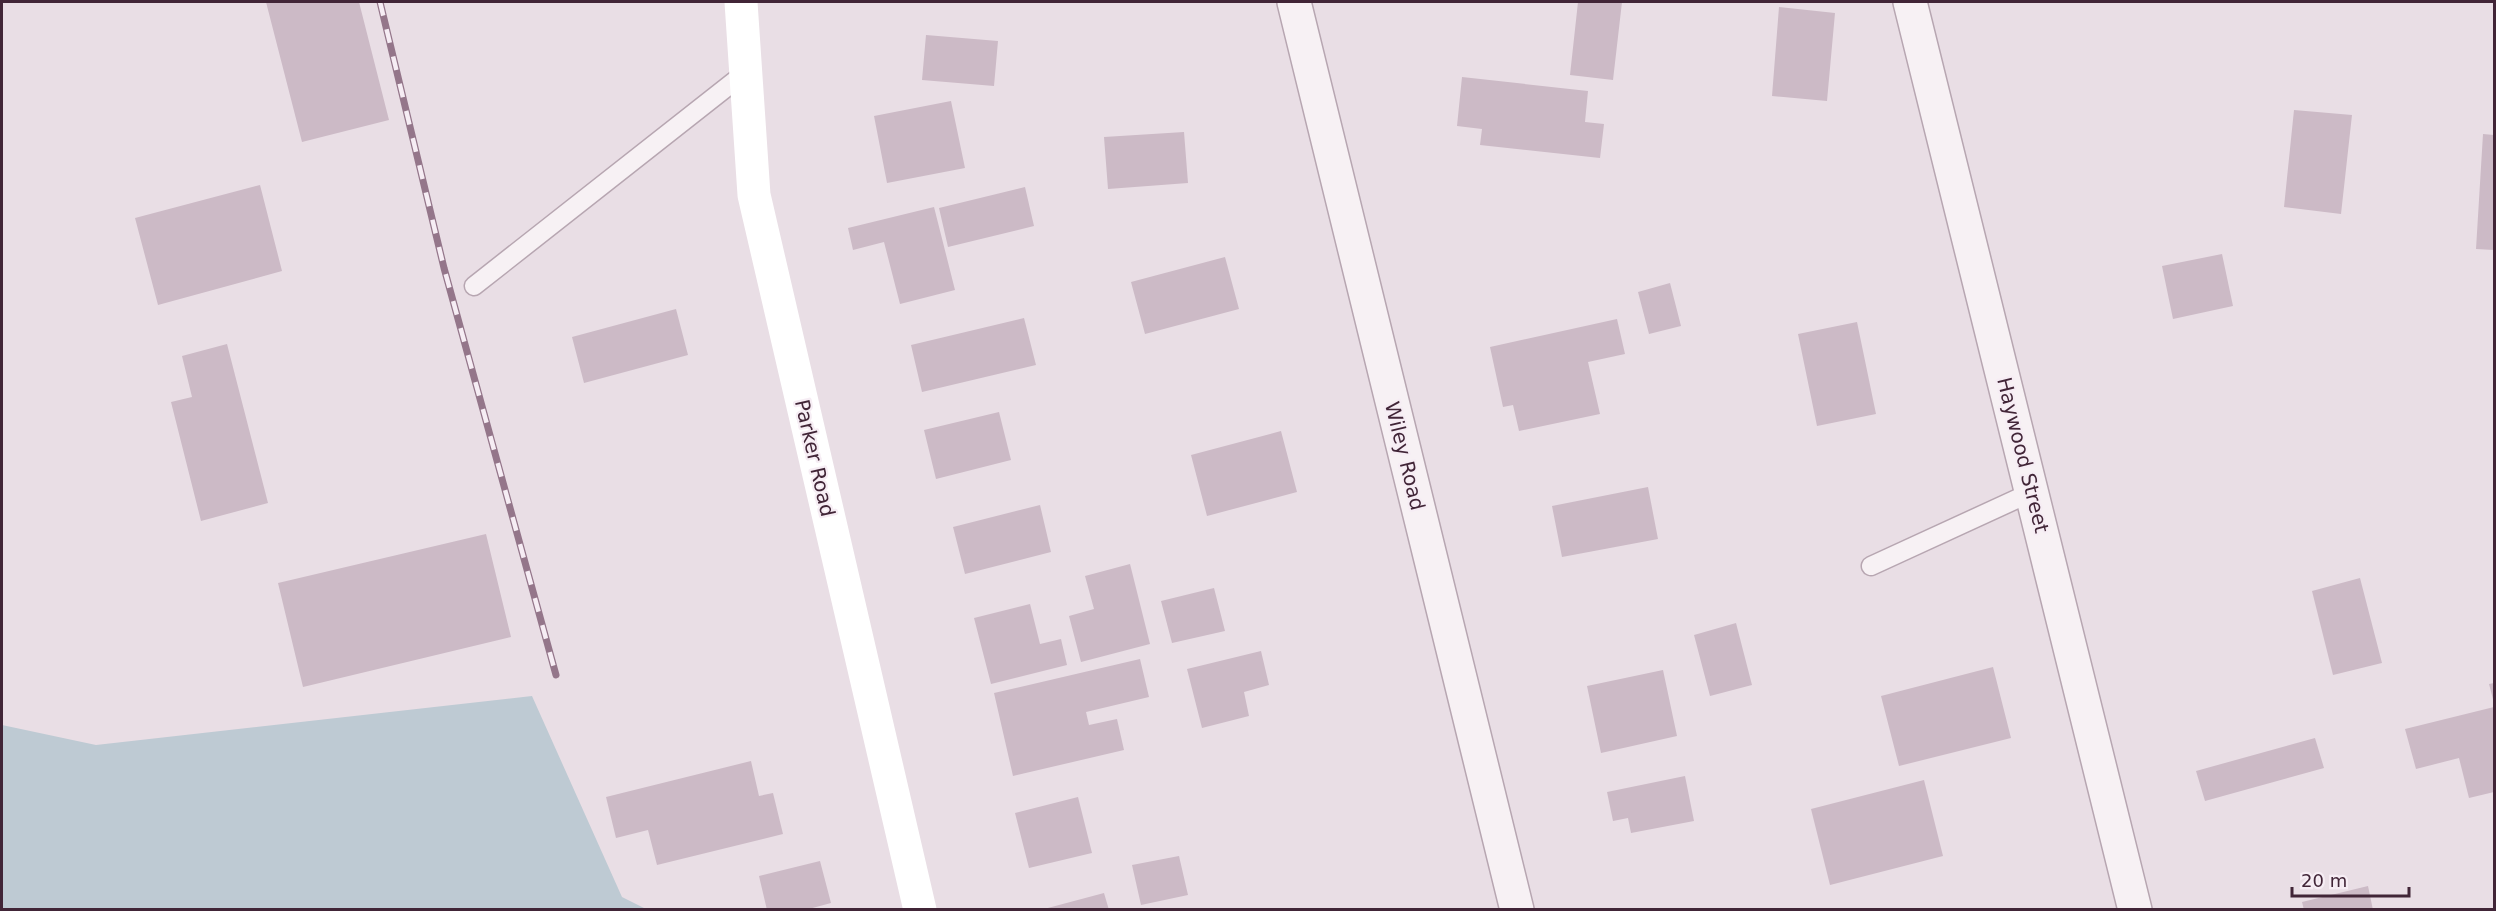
<svg xmlns="http://www.w3.org/2000/svg" width="2496" height="911" viewBox="0 0 2496 911" font-family="'DejaVu Sans',sans-serif">
	<rect width="100%" height="100%" fill="#e9dee5"/>
	<path fill="#becad3" d="M532,696L622,897L646,909H2V725L96,745Z"/>
	<path fill="#ccbac6" d="M266,2H359L389,120L302,142Z
		M1578,2H1622L1613,80L1570,75Z
		M1779,7L1835,13L1827,101L1772,96Z
		M926,35L998,41L994,86L922,80Z
		M1462,77L1588,91L1585,122L1604,124L1600,158L1480,145L1482,129L1457,126Z
		M951,101L965,168L887,183L874,116Z
		M2294,110L2352,115L2341,214L2284,207Z
		M1184,132L1188,183L1108,189L1104,137Z
		M2483,134L2494,135V250L2476,249Z
		M260,185L282,271L158,305L135,218Z
		M1025,187L1034,226L948,247L939,208Z
		M934,207L955,290L900,304L884,242L853,250L848,228Z
		M2222,254L2233,306L2173,319L2162,266Z
		M1225,257L1239,309L1145,334L1131,282Z
		M1670,283L1681,326L1649,334L1638,292Z
		M676,309L688,355L584,383L572,337Z
		M1024,318L1036,365L922,392L911,345Z
		M1617,319L1625,354L1588,362L1600,414L1519,431L1513,405L1503,407L1490,347Z
		M1857,322L1876,414L1817,426L1798,334Z
		M227,344L268,503L201,521L171,402L192,397L182,356Z
		M999,412L1011,460L936,479L924,430Z
		M1281,431L1297,492L1207,516L1191,455Z
		M1648,487L1658,539L1562,557L1552,506Z
		M1040,505L1051,552L965,574L953,527Z
		M486,534L511,637L303,687L278,583Z
		M1130,564L1150,644L1081,662L1069,616L1094,609L1085,576Z
		M2360,578L2382,663L2333,675L2312,591Z
		M1214,588L1225,631L1172,643L1161,601Z
		M1030,604L1040,644L1061,639L1067,665L991,684L974,618Z
		M1736,623L1752,685L1710,696L1694,635Z
		M1261,651L1269,685L1244,692L1249,716L1202,728L1187,669Z
		M1140,659L1149,697L1086,712L1089,725L1117,719L1124,750L1013,776L994,693Z
		M1993,667L2011,738L1899,766L1881,696Z
		M1663,670L1677,736L1601,753L1587,686Z
		M2494,683V703L2489,684Z
		M2494,707V792L2469,798L2459,758L2416,769L2405,729Z
		M2315,738L2324,768L2205,801L2196,771Z
		M751,761L759,796L773,793L783,834L657,865L648,830L616,838L606,797Z
		M1685,776L1694,821L1631,833L1628,818L1613,821L1607,792Z
		M1924,780L1943,856L1830,885L1811,809Z
		M1078,797L1092,853L1029,868L1015,813Z
		M1179,856L1188,895L1141,905L1132,865Z
		M820,861L831,903L805,910H767L759,876Z
		M2368,886L2373,910H2304L2302,902Z
		M1104,893L1109,910H1044V909Z"/>
	<g fill="none" stroke-linecap="round" stroke-linejoin="round">
		<g stroke="#b7a6b1" stroke-width="21">
			<path id="service" d="M474,286L746,72
				M1871,566L2032,492"/>
		</g>
		<g stroke="#b7a6b1" stroke-width="36">
			<path id="minor" d="M1294,2L1517,910
				M1910,2L2135,910"/>
		</g>
		<use href="#service" stroke="#f7f1f4" stroke-width="18"/>
		<use href="#minor" stroke="#f7f1f4" stroke-width="33"/>
		<path stroke="#fff" stroke-width="33" d="M741,2L754,195L920,910"/>
		<g stroke="#94768a" stroke-width="7">
			<path id="rail" d="M380,2L444,268L556,675"/>
		</g>
		<use href="#rail" stroke="#f6edf4" stroke-width="4.5" stroke-dasharray="14" stroke-linecap="butt"/>
	</g>
	<g text-anchor="middle" stroke-width="4.5" stroke-linejoin="round" paint-order="stroke">
		<g font-size="20" fill="#412537" stroke="#f6edf4">
			<text transform="translate(2023 455) rotate(76)" y="7">Haywood Street</text>
			<text transform="translate(1405 456) rotate(76)" y="7">Wiley Road</text>
			<text transform="translate(815 458) rotate(77)" y="7">Parker Road</text>
		</g>
	</g>
	<rect width="2496" height="911" fill="none" stroke="#412537" stroke-width="6"/>
	<path d="M2292 887v9h117v-9" fill="none" stroke="#412537" stroke-width="3"/>
	<text x="2301" y="887" font-size="18" fill="#412537" stroke="#f6edf4" stroke-width="4.5" paint-order="stroke">20 m</text>
</svg>
